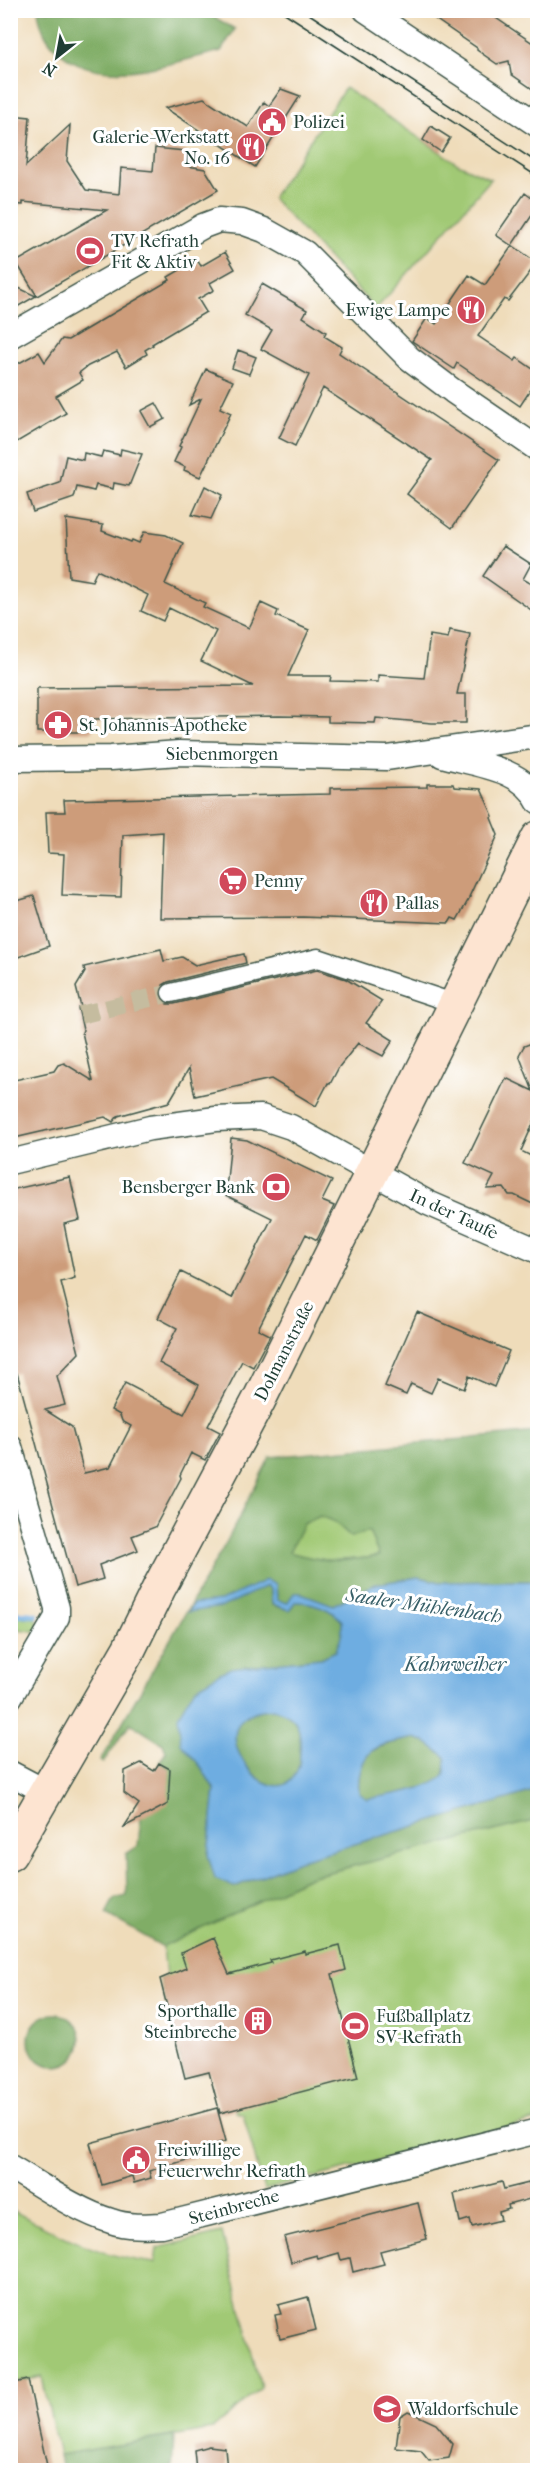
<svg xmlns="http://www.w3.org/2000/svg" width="548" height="2481" viewBox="0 0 548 2481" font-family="'IM FELL French Canon',serif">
	<rect width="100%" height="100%" fill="#fff"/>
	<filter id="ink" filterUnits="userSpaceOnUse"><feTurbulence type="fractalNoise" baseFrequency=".0167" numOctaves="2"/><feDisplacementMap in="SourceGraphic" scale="12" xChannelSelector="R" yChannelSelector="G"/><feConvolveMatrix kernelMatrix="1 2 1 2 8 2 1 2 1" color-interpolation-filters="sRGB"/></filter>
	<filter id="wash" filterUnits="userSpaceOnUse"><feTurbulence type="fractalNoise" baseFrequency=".008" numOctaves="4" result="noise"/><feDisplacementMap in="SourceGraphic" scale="24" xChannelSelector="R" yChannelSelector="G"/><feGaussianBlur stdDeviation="1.35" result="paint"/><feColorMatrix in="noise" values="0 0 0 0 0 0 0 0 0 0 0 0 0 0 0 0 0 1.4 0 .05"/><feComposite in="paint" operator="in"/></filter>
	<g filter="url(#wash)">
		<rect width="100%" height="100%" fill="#efdcba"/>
		<path fill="#a1c974" stroke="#608354" stroke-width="1.5" d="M345,88L458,164L491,179L376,309L272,198Z
			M320,1516L335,1522L351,1537L369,1531L379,1556C341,1562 326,1563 288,1552L303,1524Z
			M10,1616L36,1618L40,1632L11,1628Z
			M537,1820V2120L264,2190L243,2114L236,2112L233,2094L209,2072L185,2078L160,1979L166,1976L163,1947L309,1877Z
			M10,2209C60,2235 99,2257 155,2263L157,2248L222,2233L261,2388L212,2429L59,2455L42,2377L11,2383Z"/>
		<path fill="#80ad66" stroke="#50754d" stroke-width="1.5" fill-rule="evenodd" d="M38,11H217L214,17L235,29L221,51C174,62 107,88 65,56C48,44 41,31 38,11Z
			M537,1432V1581L440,1582L419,1577L376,1584L333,1605L301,1593L287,1603L277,1600L276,1585L266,1580L221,1601L193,1604L189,1611L267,1586L271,1589L272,1605L289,1610L295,1602C311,1601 331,1608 342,1621V1633L337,1651L321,1658L231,1668L220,1673L201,1767L215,1790L208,1855L234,1887L304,1859L537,1790V1820L309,1877L163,1947L106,1914L114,1899L127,1896L126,1854L138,1846L141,1817L170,1769L159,1763L166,1752L163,1744L130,1723L103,1763L100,1761L226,1543L270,1457ZM320,1516L335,1522L351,1537L369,1531L379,1556C341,1562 326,1563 289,1552L303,1524Z
			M272,1709C298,1713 302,1730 300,1753C300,1759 300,1765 297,1771C273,1825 187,1713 272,1709Z
			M414,1738L424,1741L446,1757C446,1762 446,1771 444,1775C436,1789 383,1796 367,1800L359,1793C353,1748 380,1746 414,1738Z
			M29 2040a26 26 0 1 1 52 0a26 26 0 1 1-52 0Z
			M174,2436L172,2470H62L59,2455Z"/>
		<path fill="#6eade1" stroke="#46758a" stroke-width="1.5" fill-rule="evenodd" d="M419,1577L440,1582L537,1581V1790L304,1859L234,1887L215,1879L208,1855L215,1790L201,1767L181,1743L178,1716L194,1689L220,1673L231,1668L321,1658L336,1651L342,1633V1621C331,1608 311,1601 295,1602L289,1610L272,1604L271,1590L267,1586L222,1607L188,1612L193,1604L221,1601L266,1580L276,1585L277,1600L287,1603L294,1593H301L333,1605L376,1584ZM272,1709C298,1713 302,1730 300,1753C300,1759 300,1765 297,1771C273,1825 187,1713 272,1709ZM414,1738L424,1741L446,1757C446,1762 446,1771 444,1775C436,1789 383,1796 367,1799L359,1793C358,1784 358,1778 361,1769C369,1742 389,1744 414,1738Z"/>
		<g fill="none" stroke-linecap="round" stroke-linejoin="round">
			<path stroke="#6eade1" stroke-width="6" d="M10,1613L35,1615"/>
		</g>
		<g id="blocks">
			<path fill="#cd9c7a" d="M422,10H484L537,46V92L511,74L509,61L497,64L477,50V48Z
				M281,89L300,96L255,167L165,108L204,98L248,127L264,102L269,106Z
				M10,115L30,117L26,166L70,125L67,161L86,190L119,194L121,168L153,171L155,148L185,151L188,166L205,169L218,190L37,296L16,262L107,210L23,202V205L10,204Z
				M431,126L450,138L441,152L423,140Z
				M525,193L537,202V208L512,245L537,263L508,301L504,299L478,336L515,361L517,358L537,372V380L520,406L457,363L454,369L412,341L427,318L436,324L469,275L485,285L512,246L496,235Z
				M225,252L235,269L210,283L214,290L198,299L206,312L152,344L153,345L145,350L147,354L126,367L117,352L88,366L79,373L83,380L56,396L66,413L17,442L10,431V368L39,352L45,362L62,339L68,340L83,331L170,280L168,277L197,260L201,266Z
				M10,284L36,296L10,311Z
				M262,284L307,310L303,317L326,332L324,336L342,347L339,353L499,460L452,528L407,494L432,460L323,388L295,446L279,438L309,375L261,349L272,330L245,315Z
				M238,350L256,357L249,374L232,368Z
				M206,369L233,381L220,408L231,413L200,477L184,470L185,467L174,462L181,447L179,446L201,399L189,405Z
				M156,403L165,419L150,427L141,411Z
				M121,449L142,454L129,486L114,483L113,489L96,485L94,491L77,487L74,498L33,512L27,494L60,483L66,456L83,460L84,453L101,457L103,451L120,455Z
				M205,486L222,495L211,519L192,515Z
				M66,519L103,525L102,531L131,542L132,540L139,543L144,532L166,535L183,543L165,584L205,603L203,607L249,628L261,603L278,611L276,616L309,630L288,676H331L330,681L378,682V675L424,678L430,635L448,638L450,630L470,634L457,694H466V723H432L376,718L375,723L328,722V717L279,716L93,719V732H37V688L253,686L201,661L216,631L169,608L163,621L141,611L148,595L97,570L92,581L69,577Z
				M503,546L531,564L523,579L537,587V614L483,576Z
				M427,784H453L454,787L481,789L493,816L491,818L498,835L469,897H470L457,920L452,918L449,923L303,917L160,918L163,832L123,835L121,897L62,895L64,854L48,853L46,812H65L64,800L330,794V788L427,787Z
				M34,896L49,946L10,960V903Z
				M161,949L164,961L182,957L195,965L244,954L246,963L168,982L163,985L160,995L167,1004H174L317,970L346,979L382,1001L366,1023L393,1040L383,1056L358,1043L339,1067L330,1084L328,1083L316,1106L271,1079L195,1096L189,1068L169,1102L118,1116L113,1122L105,1117L10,1139V1081L54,1071L58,1065L64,1063L93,1081L82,1032L83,1030L78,1008L81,1007L76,987L85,972L84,967Z
				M537,1041V1115L521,1151L537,1159V1206L514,1195H509L504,1188L487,1189L494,1176L465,1163L506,1078L533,1091L519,1055L524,1046Z
				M231,1138L247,1140L332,1181L322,1201L334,1206L317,1240L306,1234L258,1329L270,1335L253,1367L242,1361L208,1426L220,1432L205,1460L191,1453L180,1475L181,1478L155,1527L132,1536L138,1550L99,1565L103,1579L75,1587L17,1373L14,1374L10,1359V1190L70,1177L80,1220L64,1224L75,1278L61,1282L79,1353L57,1376L65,1405L45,1410L72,1427L84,1473L110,1467L131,1426L122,1421L120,1415L111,1410L125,1383L184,1414L199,1385L159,1363L177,1328L158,1318L181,1272L232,1298L272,1218L221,1193L227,1180Z
				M417,1312L509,1351L494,1387L469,1376L464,1389L438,1378L431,1393L411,1384L406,1395L385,1386Z
				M141,1763L154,1771L159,1763L170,1769L168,1804L124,1827L139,1804L124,1793L125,1771Z
				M213,1938L229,1974L271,1963L270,1960L305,1951V1954L340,1945L346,1970L332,1974L358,2077L220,2113L209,2072L185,2078L160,1979L186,1968L181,1953Z
				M217,2108L226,2141L212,2145L214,2152L149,2171L151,2178L134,2183L132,2176L102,2185L90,2143Z
				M537,2181V2197L508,2205L509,2209L499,2212L501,2220L472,2227L470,2219L460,2222L454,2194L502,2182L504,2189Z
				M418,2203L427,2239L380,2251L384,2264L353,2272L350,2258L341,2260L339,2253L318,2259L317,2255L291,2262L284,2237Z
				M308,2297L316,2330L280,2339L275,2315L281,2314L278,2305Z
				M28,2380L48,2470H10V2384Z
				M408,2411L436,2424L453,2444L449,2458L429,2461L421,2451L396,2448L400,2416Z
				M209,2446L225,2448L227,2470H196L194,2450Z"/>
		</g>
	</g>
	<g filter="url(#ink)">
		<use href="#blocks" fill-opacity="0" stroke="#3e5548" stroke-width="1.5"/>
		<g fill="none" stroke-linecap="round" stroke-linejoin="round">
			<path stroke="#c5bc9f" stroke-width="18" stroke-dasharray="18 9" stroke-linecap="butt" d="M80,1015L171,993"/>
			<g stroke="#3e5548" stroke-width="21">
				<path id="pedestrian" d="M171,993L318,958L456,1004"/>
			</g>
			<g stroke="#3e5548" stroke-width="27">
				<path id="minor" d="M366,10L538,125
					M10,336L203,226L219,220L242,222L264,230L305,253L409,358L453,391L538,449
					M442,755C474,764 523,768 538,801
					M10,759L111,758L179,753L387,758L538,736
					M10,1162L150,1128L216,1119L261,1117L291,1127L428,1203L538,1251
					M10,1447L57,1608V1617L10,1697
					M10,1773L46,1792
					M10,2167C41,2185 77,2211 111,2221C127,2227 145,2226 162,2225L538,2131"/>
			</g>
			<g stroke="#3e5548" stroke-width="36">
				<path id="secondary" d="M10,1854L129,1649L159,1588L259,1400L538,838"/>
			</g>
			<use href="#pedestrian" stroke="#fff" stroke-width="18"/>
			<use href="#minor" stroke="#fff" stroke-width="24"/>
			<use href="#secondary" stroke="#fde4d1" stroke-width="33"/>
			<path stroke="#1f3d34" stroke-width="1.5" d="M280,10L538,177
				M303,10L538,163"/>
		</g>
	</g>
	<defs>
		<g id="civic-disc" transform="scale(1.5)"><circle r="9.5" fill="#d1495b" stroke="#fff"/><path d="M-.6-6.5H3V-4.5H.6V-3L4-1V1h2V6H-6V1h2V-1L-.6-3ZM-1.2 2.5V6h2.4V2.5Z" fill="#fff"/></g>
		<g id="restaurant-disc" transform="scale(1.5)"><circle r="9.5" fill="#d1495b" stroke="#fff"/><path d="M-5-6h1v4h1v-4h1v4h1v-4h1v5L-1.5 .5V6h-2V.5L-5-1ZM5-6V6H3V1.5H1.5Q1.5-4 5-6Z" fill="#fff"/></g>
		<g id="stadium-disc" transform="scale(1.5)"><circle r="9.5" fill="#d1495b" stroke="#fff"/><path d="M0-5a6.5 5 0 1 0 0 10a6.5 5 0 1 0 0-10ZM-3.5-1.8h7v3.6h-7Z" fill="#fff"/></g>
		<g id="pharmacy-disc" transform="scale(1.5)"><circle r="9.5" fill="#d1495b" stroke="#fff"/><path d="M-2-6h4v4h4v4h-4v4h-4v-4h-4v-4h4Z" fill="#fff"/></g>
		<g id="supermarket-disc" transform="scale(1.5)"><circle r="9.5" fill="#d1495b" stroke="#fff"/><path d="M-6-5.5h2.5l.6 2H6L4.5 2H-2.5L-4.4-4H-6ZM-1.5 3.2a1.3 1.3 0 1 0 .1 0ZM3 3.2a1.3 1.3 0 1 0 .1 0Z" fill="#fff"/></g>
		<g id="bank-disc" transform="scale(1.5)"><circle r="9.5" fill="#d1495b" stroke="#fff"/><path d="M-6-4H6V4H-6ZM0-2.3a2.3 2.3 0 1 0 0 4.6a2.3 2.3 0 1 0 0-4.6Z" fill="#fff"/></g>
		<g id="building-disc" transform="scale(1.5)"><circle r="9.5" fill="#d1495b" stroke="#fff"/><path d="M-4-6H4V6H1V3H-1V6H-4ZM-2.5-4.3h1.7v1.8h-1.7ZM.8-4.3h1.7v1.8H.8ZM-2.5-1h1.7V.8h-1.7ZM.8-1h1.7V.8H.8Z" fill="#fff"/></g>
		<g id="school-disc" transform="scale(1.5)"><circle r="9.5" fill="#d1495b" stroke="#fff"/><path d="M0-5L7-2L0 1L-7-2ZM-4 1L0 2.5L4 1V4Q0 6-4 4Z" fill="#fff"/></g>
	</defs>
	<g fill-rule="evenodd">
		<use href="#civic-disc" x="272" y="122"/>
		<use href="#restaurant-disc" x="251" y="147"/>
		<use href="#stadium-disc" x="90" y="251"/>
		<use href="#restaurant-disc" x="471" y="310"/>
		<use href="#pharmacy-disc" x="58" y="725"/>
		<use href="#supermarket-disc" x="233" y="881"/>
		<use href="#restaurant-disc" x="374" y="903"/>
		<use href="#bank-disc" x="276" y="1187"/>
		<use href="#building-disc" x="258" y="2021"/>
		<use href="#stadium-disc" x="355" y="2026"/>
		<use href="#civic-disc" x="136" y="2160"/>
		<use href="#school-disc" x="387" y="2409"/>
	</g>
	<g text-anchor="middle" stroke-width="6" stroke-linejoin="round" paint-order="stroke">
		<g font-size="18" fill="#1f3d34" stroke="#fff" text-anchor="start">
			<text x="293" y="128">Polizei</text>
			<text x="230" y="143" text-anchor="end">Galerie-Werkstatt<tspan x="230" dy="21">No. 16</tspan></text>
			<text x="111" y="247">TV Refrath<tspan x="111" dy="21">Fit &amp; Aktiv</tspan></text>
			<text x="450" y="316" text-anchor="end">Ewige Lampe</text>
			<text x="79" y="731">St. Johannis-Apotheke</text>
			<text x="254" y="887">Penny</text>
			<text x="395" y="909">Pallas</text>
			<text x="255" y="1193" text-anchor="end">Bensberger Bank</text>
			<text x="237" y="2017" text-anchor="end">Sporthalle<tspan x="237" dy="21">Steinbreche</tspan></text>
			<text x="376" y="2022">Fußballplatz<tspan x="376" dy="21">SV-Refrath</tspan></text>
			<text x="157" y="2156">Freiwillige<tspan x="157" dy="21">Feuerwehr Refrath</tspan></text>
			<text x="408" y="2415">Waldorfschule</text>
		</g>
		<g font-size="18" fill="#1f3d34" stroke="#fff">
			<text x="222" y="760">Siebenmorgen</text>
			<text transform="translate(454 1214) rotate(25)" y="6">In der Taufe</text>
			<text transform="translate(284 1351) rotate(-63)" y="6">Dolmanstraße</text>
			<text transform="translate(234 2207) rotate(-15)" y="6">Steinbreche</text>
		</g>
		<g font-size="20" font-style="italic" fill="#375f68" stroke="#fff">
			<text transform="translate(424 1605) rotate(8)" y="7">Saaler Mühlenbach</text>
			<text x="455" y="1671">Kahnweiher</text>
		</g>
	</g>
	<rect width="548" height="2481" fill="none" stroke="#fff" stroke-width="36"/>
	<g transform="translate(57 57) rotate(211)" stroke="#ffffff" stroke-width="4.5" paint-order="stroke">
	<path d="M0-4.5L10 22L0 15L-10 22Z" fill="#1f3d34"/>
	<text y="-9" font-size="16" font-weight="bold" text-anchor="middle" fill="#1f3d34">N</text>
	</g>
</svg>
